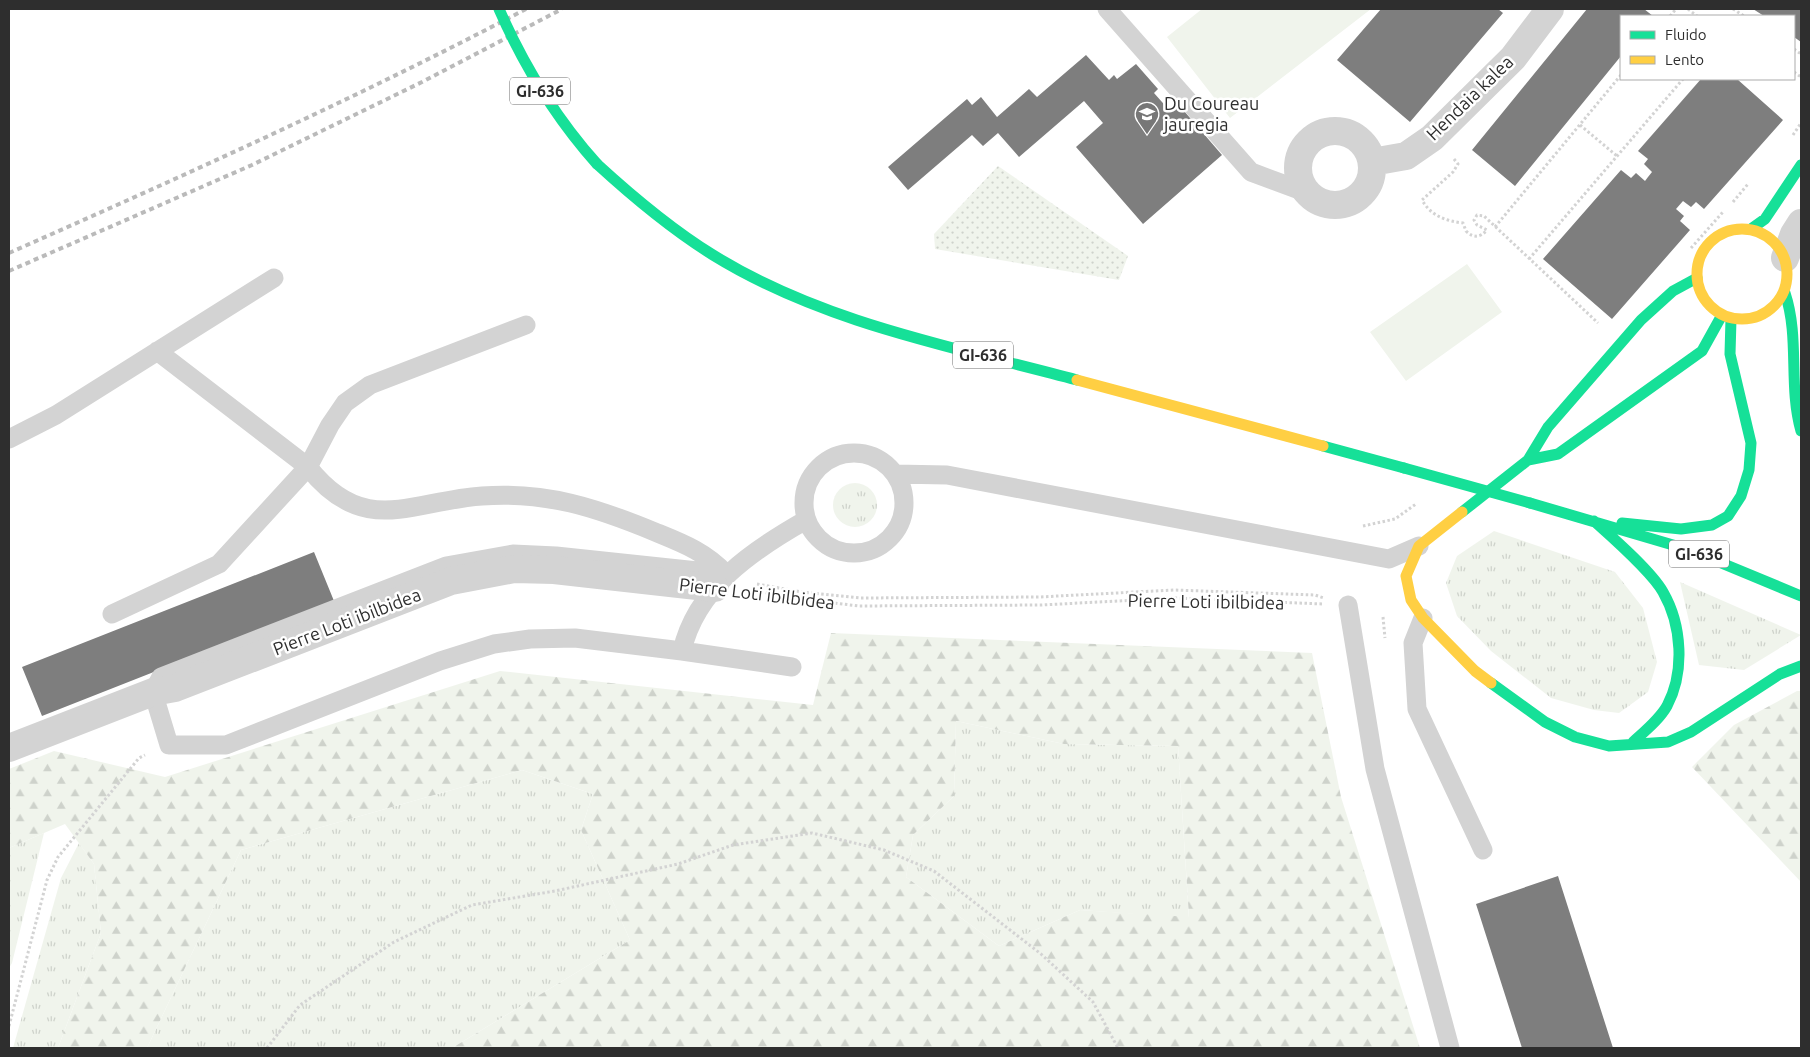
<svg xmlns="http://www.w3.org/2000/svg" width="1810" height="1057" viewBox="0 0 1810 1057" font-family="Ubuntu,sans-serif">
	<defs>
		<pattern id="grass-tufts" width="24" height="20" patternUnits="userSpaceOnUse" patternTransform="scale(1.25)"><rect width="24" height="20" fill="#f0f4ec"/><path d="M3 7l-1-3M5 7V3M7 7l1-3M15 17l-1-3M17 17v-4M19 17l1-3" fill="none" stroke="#ced2cb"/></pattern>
		<pattern id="forest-firs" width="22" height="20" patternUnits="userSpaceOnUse" patternTransform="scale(1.25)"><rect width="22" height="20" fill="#f0f4ec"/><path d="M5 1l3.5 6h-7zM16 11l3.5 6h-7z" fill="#ced2cb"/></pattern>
		<pattern id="park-dots" width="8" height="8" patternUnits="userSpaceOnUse" patternTransform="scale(1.25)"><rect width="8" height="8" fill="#f0f4ec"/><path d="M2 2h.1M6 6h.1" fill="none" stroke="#ced2cb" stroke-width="1.8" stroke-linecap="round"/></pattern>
	</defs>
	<rect width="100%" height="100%" fill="#fff"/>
	<path fill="url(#grass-tufts)" d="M833 505a22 22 0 1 1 44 0a22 22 0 1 1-44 0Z
		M1494,531L1615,572L1643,608L1657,662L1648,692L1619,713L1594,710L1551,698L1491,651L1457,616L1446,583L1457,556Z
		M1680,582L1801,635L1744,670L1699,665Z
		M956,721L1064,744L1178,746L1189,918L1080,910L999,946L906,877L913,835L954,796Z
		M522,770L593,794L581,830L630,940L452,1048H147L241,850Z
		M44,833L12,963L9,968V848Z
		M79,843L94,864L101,933L58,1048H13L61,878Z"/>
	<path fill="url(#forest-firs)" fill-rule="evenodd" d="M831,633L1312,653L1341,797L1420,1048H452L630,940L581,830L593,794L522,770L241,850L147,1048H58L101,933L94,864L65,824L9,848V769L54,751L165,777L500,671L813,705ZM956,721L1064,744L1178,746L1189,917L1080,910L999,946L906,877L913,835L954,796Z
		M1797,691H1801V882L1692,767L1734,725Z"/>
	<path fill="url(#park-dots)" d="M998,166L1128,256L1119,280L935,249L934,234Z"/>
	<path fill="#f0f4ec" d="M1202,9H1371L1230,118L1167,37Z
		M1467,264L1502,312L1406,381L1370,332Z"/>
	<path fill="#7e7e7e" d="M1381,9H1498L1503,13L1410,122L1337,60Z
		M1587,9H1644L1653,16H1621V56L1515,186L1472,150Z
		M1753,9H1801V42L1794,37V16H1764Z
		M1086,55L1109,80L1114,75L1117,79L1136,64L1158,89L1154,93L1170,111L1178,104L1222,155L1143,224L1076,147L1103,123L1084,101L1019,157L998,133L983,146L972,135L908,190L888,167L967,99L972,105L981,97L997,117L1029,89L1037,97Z
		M1701,79H1737L1783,120L1704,209L1696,202L1691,207L1683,201L1676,209L1684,216L1680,221L1690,230L1612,319L1543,259L1621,170L1631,178L1636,173L1645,181L1648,177L1652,172L1644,164L1648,159L1638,151Z
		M314,552L334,601L42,716L22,667Z
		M1558,876L1613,1048H1522L1476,904Z"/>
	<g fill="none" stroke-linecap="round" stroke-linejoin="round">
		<path stroke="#d3d3d3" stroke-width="3" stroke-dasharray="2.5 2.5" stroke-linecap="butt" d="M1688,9L1697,16
			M1733,9L1744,16
			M1670,16L1676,9
			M1794,49L1801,54
			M1794,72L1801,77
			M1580,125L1617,156
			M1793,135L1801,123
			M1454,159L1458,164L1453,172L1422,200C1431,216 1446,221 1463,223L1466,231C1473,238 1480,238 1487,230L1477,225L1474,220L1477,215L1484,216L1598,323
			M1733,202L1748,184
			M1495,227L1621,75
			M1691,248L1723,212
			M1529,259L1683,79
			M1363,526L1395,519L1416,504
			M757,584L802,592L860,598L1039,597L1174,590L1315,595L1324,598
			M751,590L801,599L859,606L1041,605L1176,598L1323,604
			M1383,617L1385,638
			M9,1026L47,880L58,857L139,758L145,755
			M267,1048L300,1005L394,942L472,905L555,891L678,864L733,845L812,833L884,850L934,871L1041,954L1093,1002L1118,1048"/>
		<path stroke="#d3d3d3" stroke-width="19" d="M1107,9L1251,172L1305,192
			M157,351L308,467C364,538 410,501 482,496C546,491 597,508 655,532C682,543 706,552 726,574
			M9,439L56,415L274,278
			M804 503a50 50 0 1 1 100 0a50 50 0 1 1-100 0Z
			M895,474L947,475L1389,559L1419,546
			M726,574L556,556L513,554L446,566L161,677L153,692L169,745H226L440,661L494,644L530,639L575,638L682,651C696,588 753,550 806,520
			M1348,605L1375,769L1450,1048
			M112,614L219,564L308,467L330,425L345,403L370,385L526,325
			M1423,618L1413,643L1417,709L1483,850
			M682,651L792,667"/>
		<path stroke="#d3d3d3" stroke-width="28" d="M1298 168a37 37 0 1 1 74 0a37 37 0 1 1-74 0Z
			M1372,162L1406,156L1432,138L1513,58L1550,9
			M1785,258L1794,234L1801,223
			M9,748L153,692L175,688L451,581L514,569L554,570L715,588"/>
		<path stroke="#16e098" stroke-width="11" d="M597,164C633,197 671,229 713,255C823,323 954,347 1077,380
			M1751,229L1765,219L1801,165
			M1785,293C1800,338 1788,385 1801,431
			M1323,446L1404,468
			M1528,460L1558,454L1702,351L1722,315
			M1530,503L1690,550L1801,596
			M1462,512L1528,460L1548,427L1641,320L1673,291L1697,278
			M1594,521C1613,538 1651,571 1663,592C1682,625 1685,672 1667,706C1659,720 1645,731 1633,742
			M1622,523L1681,529L1712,525L1728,516L1741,496L1749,470L1751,443L1730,354L1731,319
			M1491,683L1545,722L1575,737L1609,746L1668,742L1691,732L1780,674L1801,666"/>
		<path stroke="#ffcf43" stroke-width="11" d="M1697 274a45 45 0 1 1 90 0a45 45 0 1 1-90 0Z
			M1077,380L1323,446
			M1462,512L1419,546L1406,576L1411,600L1423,618L1475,671L1491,683"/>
		<path stroke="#bababa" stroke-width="4" stroke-dasharray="5 4" stroke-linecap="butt" d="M9,253C183,176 357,98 526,9
			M9,271L252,165L422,82L562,9"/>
		<path stroke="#16e098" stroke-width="11" d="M499,9C524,66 555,117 597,164
			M1404,468L1530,503"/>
	</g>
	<defs>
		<g id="university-pin" transform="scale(1.25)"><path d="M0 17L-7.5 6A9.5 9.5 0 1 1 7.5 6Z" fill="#777" stroke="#fff"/><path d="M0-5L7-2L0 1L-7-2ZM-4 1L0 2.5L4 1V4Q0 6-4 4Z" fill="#fff"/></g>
	</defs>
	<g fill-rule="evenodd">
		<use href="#university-pin" x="1147" y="114"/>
	</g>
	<g text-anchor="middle" stroke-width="5" stroke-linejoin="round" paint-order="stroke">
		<g fill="#fff" stroke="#6d6d6d" stroke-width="1">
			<rect x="510" y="77.5" width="60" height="27" rx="4"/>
			<rect x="953" y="341.5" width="60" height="27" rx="4"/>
			<rect x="1669" y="540.5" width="60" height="27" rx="4"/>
		</g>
		<g font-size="16" font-weight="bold" fill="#2e2e2e">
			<text x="540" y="97">GI-636</text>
			<text x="983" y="361">GI-636</text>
			<text x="1699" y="560">GI-636</text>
		</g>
		<g font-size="18" fill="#2e2e2e" stroke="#fff">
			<text transform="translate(1470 98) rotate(-44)" y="6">Hendaia kalea</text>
			<text transform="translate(757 594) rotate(7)" y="6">Pierre Loti ibilbidea</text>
			<text transform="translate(1206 602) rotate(1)" y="6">Pierre Loti ibilbidea</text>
			<text transform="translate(347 622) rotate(-21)" y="6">Pierre Loti ibilbidea</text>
		</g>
		<g font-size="18" fill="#2e2e2e" stroke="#fff" text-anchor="start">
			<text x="1164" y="110">Du Coureau<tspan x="1164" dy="21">jauregia</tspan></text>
		</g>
	</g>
	<rect width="1810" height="1057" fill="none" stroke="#2e2e2e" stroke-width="20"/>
	<rect x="1620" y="15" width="175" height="65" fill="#ffffff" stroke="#ababab"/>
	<rect x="1630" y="31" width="25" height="8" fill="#16e098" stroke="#ababab"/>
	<text x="1665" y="40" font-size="15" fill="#2e2e2e">Fluido</text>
	<rect x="1630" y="56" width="25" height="8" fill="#ffcf43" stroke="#ababab"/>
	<text x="1665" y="65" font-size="15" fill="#2e2e2e">Lento</text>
</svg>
